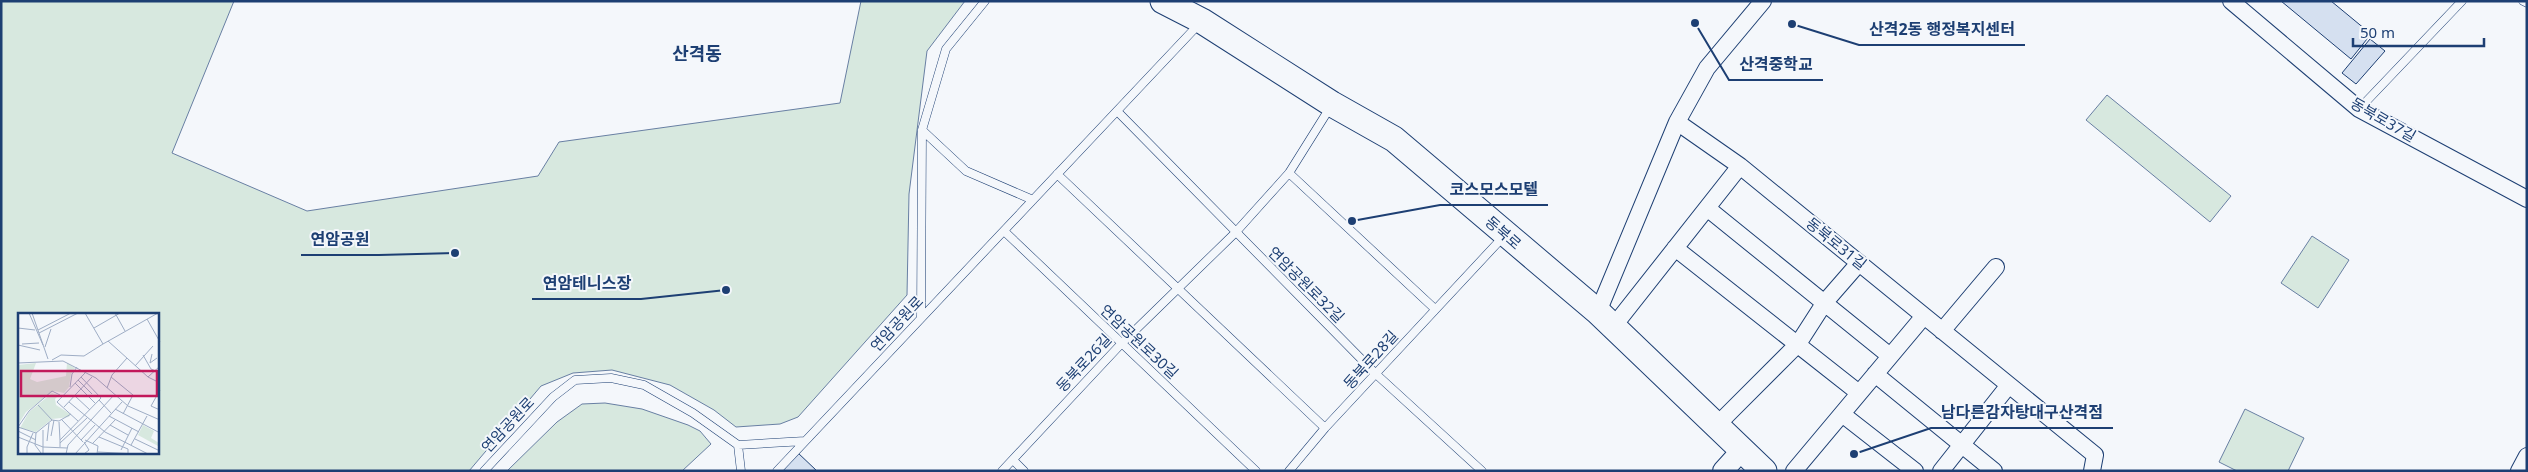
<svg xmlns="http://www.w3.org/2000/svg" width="2528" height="472" viewBox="0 0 2528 472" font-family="'Noto Sans','Noto Sans KR',sans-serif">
	<rect width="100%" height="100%" fill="#f4f7fb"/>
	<path fill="#d7e8df" stroke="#687fa3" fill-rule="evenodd" d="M1,1H234L172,153L307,211L538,176L559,142L840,103L861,1H965L927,51L909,194L907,295L798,417L780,424L736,427L714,410L670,385L612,370L573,373L541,386L469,471H1ZM158,314V453H19V314Z
		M2107,95L2231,196L2210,222L2086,120Z
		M2312,236L2349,260L2318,308L2281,283Z
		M605,403L642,409L688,425L700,431L711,444L682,471H507L557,422L582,404Z
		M2245,409L2304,438L2288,471H2237L2219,462Z"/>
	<path fill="#d5e0f0" stroke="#1d3f73" d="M2281,1H2331L2371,34L2351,59Z
		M2370,39L2385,51L2356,84L2342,73Z
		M797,452L817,471H780Z"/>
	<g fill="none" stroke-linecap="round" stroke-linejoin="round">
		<g stroke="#1d3f73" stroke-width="9">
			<path id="service" d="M2523,1L2527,3
				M2359,109L2462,1
				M1117,111L1377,375L1482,471
				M922,130L966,171L1033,200
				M1289,173L1435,309
				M1057,174L1325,428
				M1004,231L1256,471
				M921,318L922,130L946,49L985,1
				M1013,460L1024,471
				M484,471L553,397L575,380L611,378L644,385L693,413L738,445
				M741,471L738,445L805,441
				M777,471L1199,24
				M1002,471L1121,344L1235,233L1289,173L1331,106
				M1289,471L1325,428L1504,236"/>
		</g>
		<g stroke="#1d3f73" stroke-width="18">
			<path id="minor" d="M2231,1L2359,109L2527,199
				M1677,122L1740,166L2095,455L2092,471
				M1707,208L1890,356
				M1675,248L1859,393
				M1598,312L1677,122L1707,68L1763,1
				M1613,327L1740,166
				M1942,331L1996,267
				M1875,374L1994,471
				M1842,414L1915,471
				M1717,425L1798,344L1825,302L1859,263
				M1794,471L1924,316
				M1941,471L2009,385
				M2519,471L2527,456"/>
		</g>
		<g stroke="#1d3f73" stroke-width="22">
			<path id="tertiary" d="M1723,471L1742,450"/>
		</g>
		<g stroke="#1d3f73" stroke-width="27">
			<path id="primary" d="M1163,1L1202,21L1332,104L1394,139L1598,312L1764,471"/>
		</g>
		<use href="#service" stroke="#f4f7fb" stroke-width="8"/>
		<use href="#minor" stroke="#f4f7fb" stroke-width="16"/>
		<use href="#tertiary" stroke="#f4f7fb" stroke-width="20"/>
		<use href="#primary" stroke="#f4f7fb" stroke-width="25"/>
	</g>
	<g text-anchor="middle" stroke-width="4" stroke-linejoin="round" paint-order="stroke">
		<g font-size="15" fill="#1d3f73" stroke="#f4f7fb">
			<text transform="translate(2383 120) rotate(30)" y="5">동북로37길</text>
			<text transform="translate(1503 233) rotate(41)" y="5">동북로</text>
			<text transform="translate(1836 244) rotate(39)" y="5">동북로31길</text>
			<text transform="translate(1306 285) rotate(45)" y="5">연암공원로32길</text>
			<text transform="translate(897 324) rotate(-47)" y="5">연암공원로</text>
			<text transform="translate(1139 342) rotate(43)" y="5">연암공원로30길</text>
			<text transform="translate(1371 360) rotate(-48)" y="5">동북로28길</text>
			<text transform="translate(1084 363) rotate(-47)" y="5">동북로26길</text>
			<text transform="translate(508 425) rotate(-47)" y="5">연암공원로</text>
		</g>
		<g font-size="18" font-weight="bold" fill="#1d3f73" stroke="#f4f7fb">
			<text x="697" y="60">산격동</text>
		</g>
	</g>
	<g transform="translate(18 313)">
		<rect width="141" height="141" fill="#f4f7fb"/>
		<path d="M18,50L12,66L19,69L48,63L49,50L57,55L53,61L51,74L46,80L36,78L8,99L0,112V52ZM34,80L41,82L37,86L38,92L52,101L51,104L34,106L18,119L2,115L11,99ZM125,112L136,118L133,125L141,130L140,133L120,122Z" fill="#d7e8df"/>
		<path fill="none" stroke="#9eadc5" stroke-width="1" d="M11,0L25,32M14,0L30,46M67,0L85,31L140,0M97,0L107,18M129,6L142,29M0,15L17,17M76,15L102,0M20,17L53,0M21,20L60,0M90,28L130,64L142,70M4,31L21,30M0,32L22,37M27,34L33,16M134,41L132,50L139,45M125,42L133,56L142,60M34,47L43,42L66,43L85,31M0,50L45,48L78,65L110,93L142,107M117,53L135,33M93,64L115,82L105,101M130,64L142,53M60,67L74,81M57,70L77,90M52,74L54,61L59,54M89,75L94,62L109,45M142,77L133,93L142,97M57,83L72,97M81,87L93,100M51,89L87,119L130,141M20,92L34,107M46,94L74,64M97,96L142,120M91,103L121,119M44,107L65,129M60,108L39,89L67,60M41,109L42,127M92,112L110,122M0,114L18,120L34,107L41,108L53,101M0,114L11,98L34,78L42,82M0,118L18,127M18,120L17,132L23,140M33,123L36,107M0,124L25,134L49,135M81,124L110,136V140M117,126L142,138M63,127L77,112M67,127L80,133L79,141M29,128L31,110M42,130L69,105M75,130L98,106M113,132L129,103M42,134V127L83,85L63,64M103,137L114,115M80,139L119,141M9,141V134L15,120M15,141H35M25,141V117M48,141L50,132L96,82M57,141L104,89M66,141L71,137L66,129"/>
		<path fill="#c2185b" fill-opacity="0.15" stroke="#c2185b" stroke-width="2.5" d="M3,58H139V83H3Z"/>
		<rect width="141" height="141" fill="none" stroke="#1d3f73" stroke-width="2.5"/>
	</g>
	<path fill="none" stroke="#1d3f73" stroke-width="2" d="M1792 24L1859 45H2025M1695 23L1729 80H1823M1352 221L1440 205H1548M455 253L379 255H301M726 290L641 299H532M1854 454L1931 428H2113"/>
	<g fill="#1d3f73" stroke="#f4f7fb" stroke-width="2">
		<circle cx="1792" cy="24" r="5"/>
		<circle cx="1695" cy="23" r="5"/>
		<circle cx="1352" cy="221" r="5"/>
		<circle cx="455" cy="253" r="5"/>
		<circle cx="726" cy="290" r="5"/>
		<circle cx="1854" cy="454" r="5"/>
	</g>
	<g font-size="16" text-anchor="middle" font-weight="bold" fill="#1d3f73" stroke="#f4f7fb" stroke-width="4" stroke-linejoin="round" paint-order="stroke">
		<text x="1942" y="35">산격2동 행정복지센터</text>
		<text x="1776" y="70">산격중학교</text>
		<text x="1494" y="195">코스모스모텔</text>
		<text x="340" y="245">연암공원</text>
		<text x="587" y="289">연암테니스장</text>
		<text x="2022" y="418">남다른감자탕대구산격점</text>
	</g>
	<rect width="2528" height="472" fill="none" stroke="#1d3f73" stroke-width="5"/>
	<path d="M2353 38v8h131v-8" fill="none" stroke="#1d3f73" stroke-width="2.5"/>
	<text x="2360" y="38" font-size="15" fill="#1d3f73" stroke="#f4f7fb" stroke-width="4" paint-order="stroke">50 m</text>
</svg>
